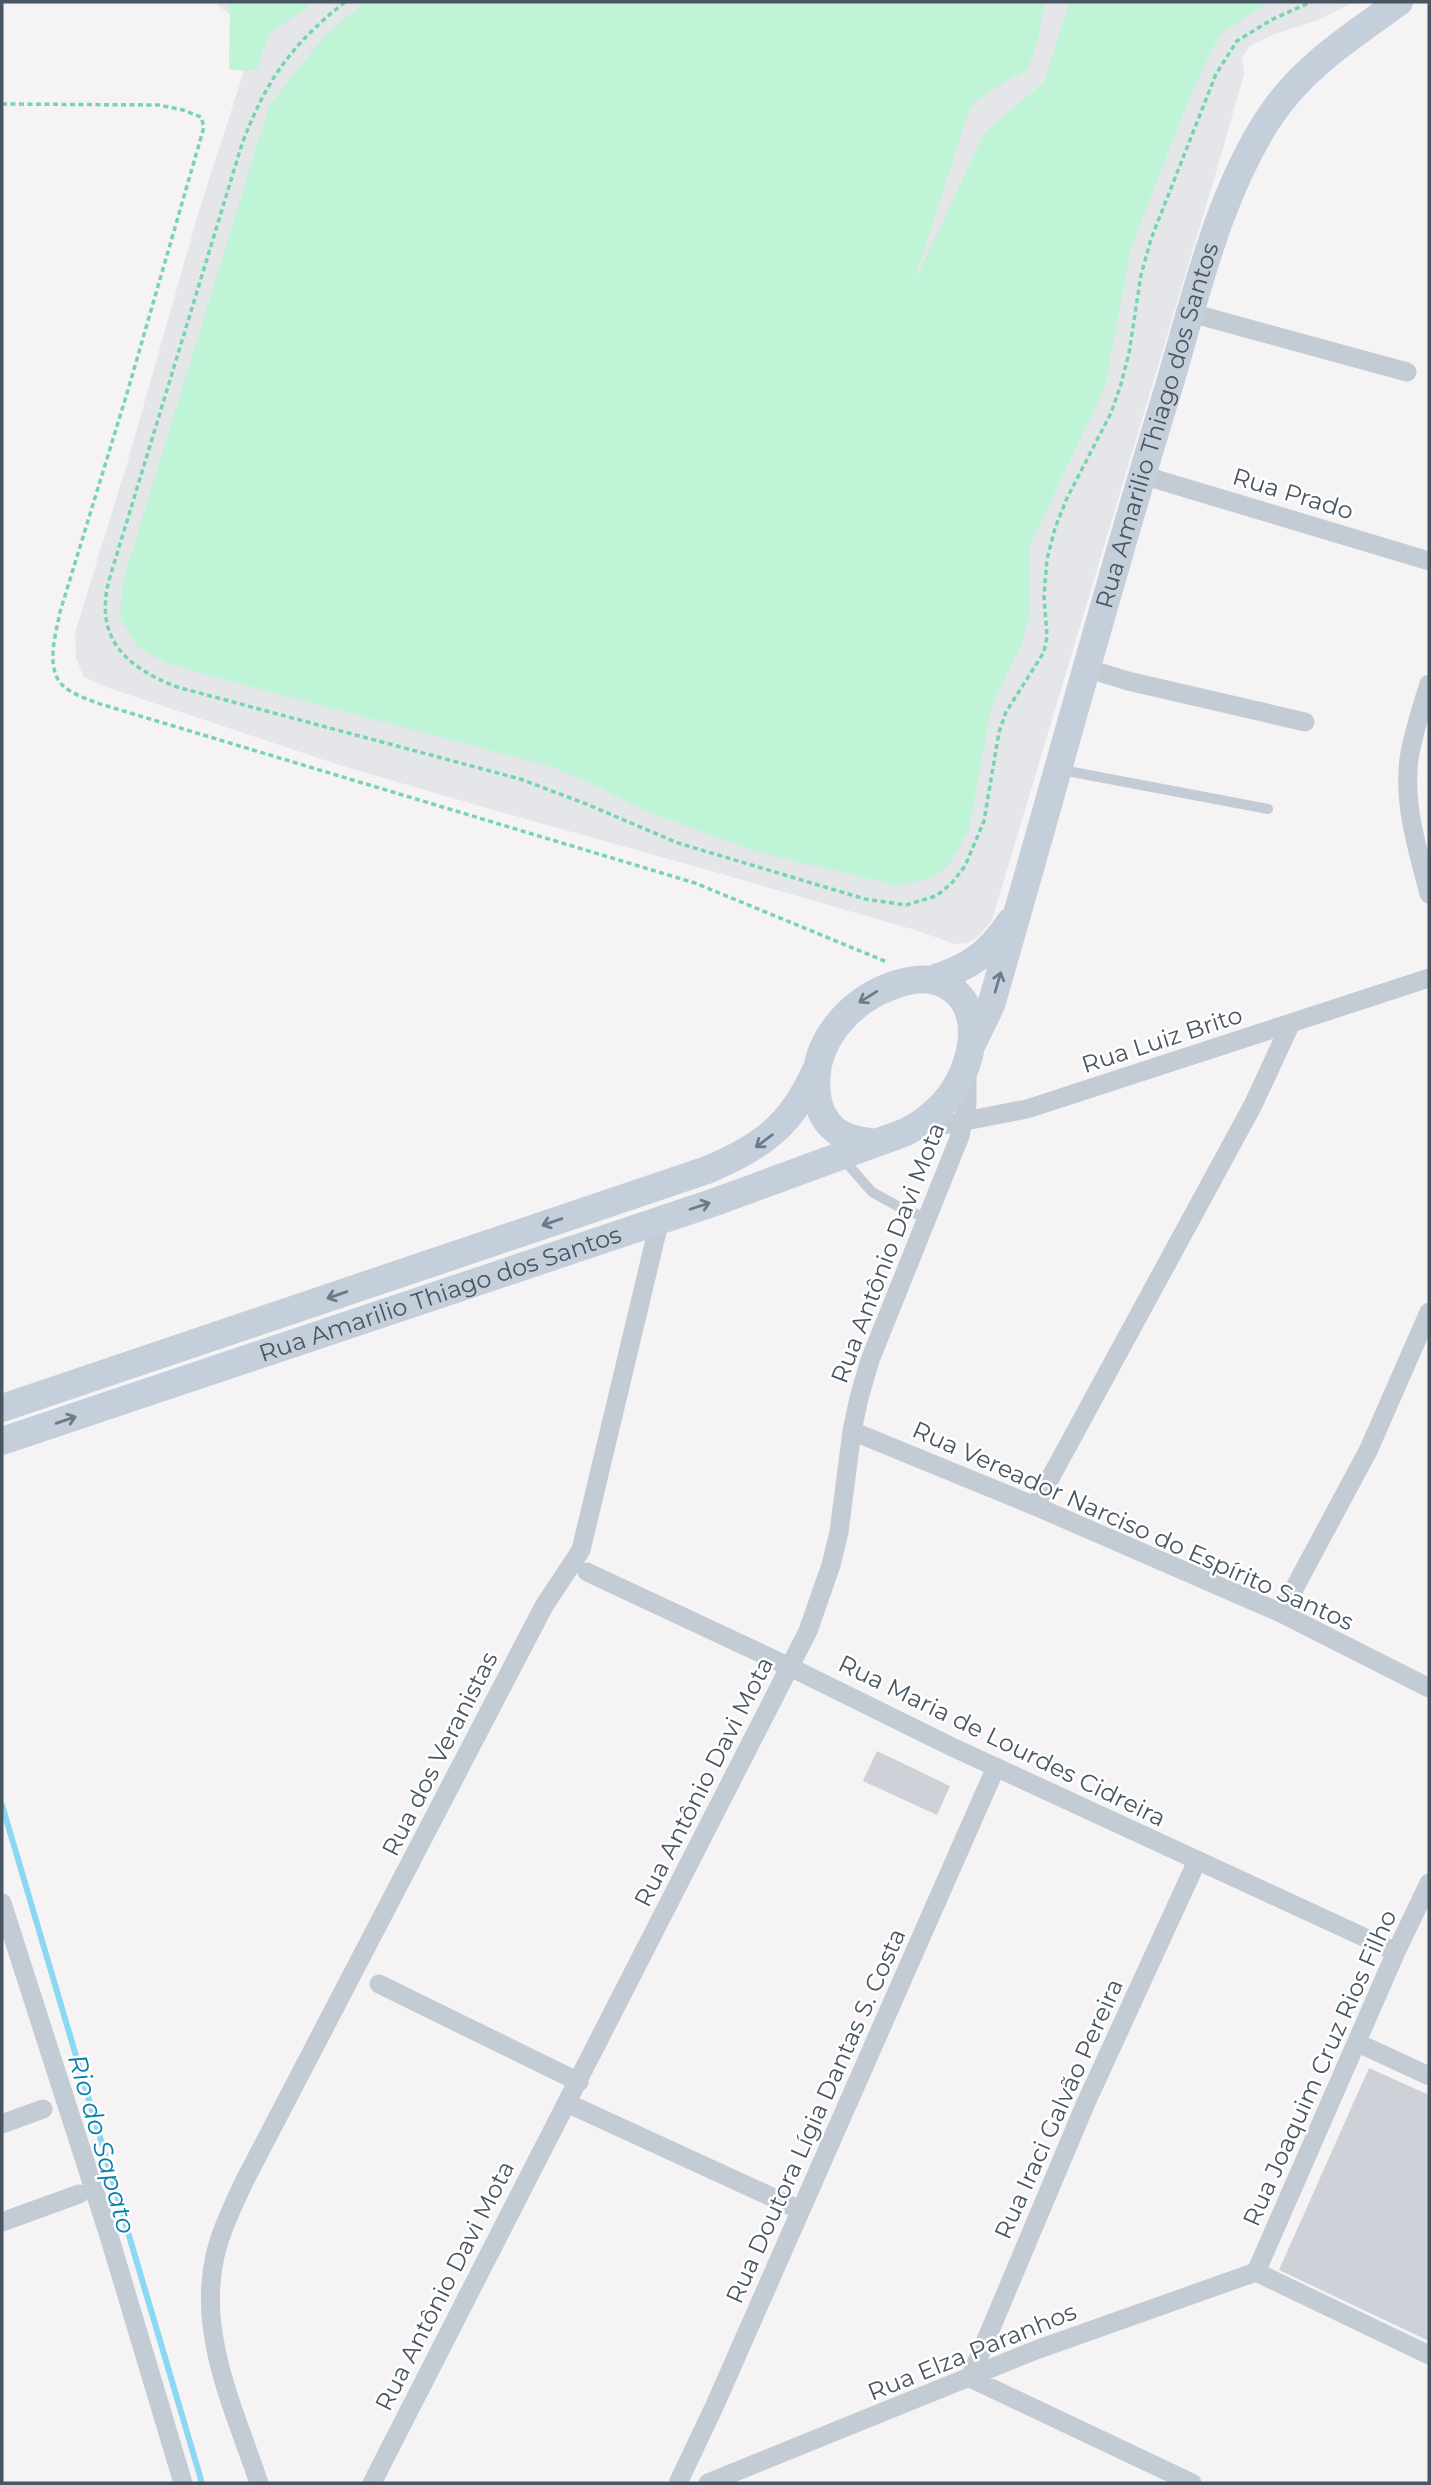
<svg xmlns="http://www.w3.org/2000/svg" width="1431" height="2485" viewBox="0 0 1431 2485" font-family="Montserrat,sans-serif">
	<rect width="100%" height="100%" fill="#f5f3f3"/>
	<path fill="#e4e6ea" d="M216,2H1354L1318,20L1272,35L1250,46L1242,57L1244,74L1220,159L992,920L979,936L967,943L955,944L915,930L708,870L497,811L339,765L103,686L83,676L76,657L75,633L129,457L198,214L244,71L229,69L231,15L217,5Z"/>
	<path fill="#c0f4d7" d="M230,2H315L269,34L257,69L244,71L229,69Z
		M365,2H1045L1038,42L1027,70L993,89L970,107L913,285L984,133L1044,82L1069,2H1270L1220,34L1192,91L1131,248L1105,387L1030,545V611L1021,646L991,708L969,830L951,862L934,877L898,886L754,851L638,808L595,785L549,766L203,674L167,663L137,646L120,618L122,584L269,106L325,35Z"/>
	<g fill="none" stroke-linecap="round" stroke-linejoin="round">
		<path stroke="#8ad8f3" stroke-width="6" d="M2,1805L202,2483"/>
	</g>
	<path fill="#ced1d8" d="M877,1751L950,1786L937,1815L863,1781Z
		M1369,2068L1429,2095V2341L1279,2270Z"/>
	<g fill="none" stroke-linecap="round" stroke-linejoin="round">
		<path stroke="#75d5ab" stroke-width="3.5" stroke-dasharray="5 3.5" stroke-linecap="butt" d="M345,2C292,44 266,80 242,144L109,580C94,639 126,667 177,687L520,779L584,803L678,843L865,899L906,905L936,896L951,884L965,866L984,821L999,732L1006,712L1044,652L1047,636L1044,596L1047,559L1055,528L1067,498L1111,413L1121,384L1129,353L1141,275L1151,239L1216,74L1237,41L1271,20L1311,2
			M2,104L159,105L183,110L201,117L204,127L128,390L60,612C56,634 43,673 67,689C76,695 87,699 97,703L695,883L887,962"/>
		<path stroke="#c3ccd5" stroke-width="10" d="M1062,770L1268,809
			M843,1159L872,1192L901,1208L927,1218"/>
		<path stroke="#c3ccd5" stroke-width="19" d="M1191,313L1407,372
			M1142,475L1429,561
			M1086,668L1128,681L1305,722
			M1429,684C1421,709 1413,733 1409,759C1403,805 1418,850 1429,894
			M918,1130L1027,1109L1429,978
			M852,1431L1035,1506L1281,1613L1429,1688
			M1035,1506L1253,1105L1291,1023
			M587,1572L790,1667L950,1746L1396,1952
			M1281,1613L1368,1451L1429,1312
			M2,1903L110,2239L183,2483
			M379,1984L579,2082
			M1358,2043L1429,2076
			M567,2103L800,2210
			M2,2124L43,2109
			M2,2222L79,2194
			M1256,2272L1396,1952L1429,1883
			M1256,2272L1429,2355
			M259,2483C235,2411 197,2334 215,2256C221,2230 233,2206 244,2182L544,1606L581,1550L660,1219
			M372,2483L808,1631L831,1565L839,1532L852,1431L859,1398L870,1360L960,1136L967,1104V1069
			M678,2483L715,2405L996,1767
			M708,2483L1036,2350L1256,2272
			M1192,2483L970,2378L1085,2105L1197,1861"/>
		<g stroke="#c5cfdc" stroke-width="28">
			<path d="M933,979C969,967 988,955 1010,922"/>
			<path id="s1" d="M973,1042L991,1005C1050,802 1104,598 1166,396C1194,304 1217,195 1271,115C1304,66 1352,36 1399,2"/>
			<path d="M2,1408L707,1170C760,1148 791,1126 815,1072"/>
			<path id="s2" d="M2,1441L715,1202L906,1132C920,1125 933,1115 944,1103C973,1071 991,1002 939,982C926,977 910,980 897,984C850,999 810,1043 817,1095C819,1112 826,1125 841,1134C851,1140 865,1141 876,1143"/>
		</g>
	</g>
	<defs><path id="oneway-shaft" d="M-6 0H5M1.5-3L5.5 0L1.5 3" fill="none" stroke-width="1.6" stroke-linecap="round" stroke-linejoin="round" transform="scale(1.75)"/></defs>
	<g stroke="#6e7a87">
		<use href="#oneway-shaft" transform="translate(998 982) rotate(-74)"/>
		<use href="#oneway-shaft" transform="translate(868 997) rotate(148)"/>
		<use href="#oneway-shaft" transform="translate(764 1141) rotate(143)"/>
		<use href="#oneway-shaft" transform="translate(700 1206) rotate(-18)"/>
		<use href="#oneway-shaft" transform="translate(552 1222) rotate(161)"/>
		<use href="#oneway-shaft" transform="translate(337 1295) rotate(161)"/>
		<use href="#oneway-shaft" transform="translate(66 1420) rotate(-19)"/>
	</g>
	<g text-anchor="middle" stroke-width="5" stroke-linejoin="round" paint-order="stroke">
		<g font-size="24" fill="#485562" stroke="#fff">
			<text dy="8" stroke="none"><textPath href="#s1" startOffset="644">Rua Amarilio Thiago dos Santos</textPath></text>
			<text transform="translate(1293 494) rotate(17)" y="8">Rua Prado</text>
			<text transform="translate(1162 1040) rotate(-18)" y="8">Rua Luiz Brito</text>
			<text transform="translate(888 1253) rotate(-69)" y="8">Rua Antônio Davi Mota</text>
			<text dy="8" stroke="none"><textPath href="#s2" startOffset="462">Rua Amarilio Thiago dos Santos</textPath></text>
			<text transform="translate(1133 1526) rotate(24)" y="8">Rua Vereador Narciso do Espírito Santos</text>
			<text transform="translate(1002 1741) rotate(26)" y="8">Rua Maria de Lourdes Cidreira</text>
			<text transform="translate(440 1754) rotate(-63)" y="8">Rua dos Veranistas</text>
			<text transform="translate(704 1782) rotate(-63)" y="8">Rua Antônio Davi Mota</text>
			<text transform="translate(1320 2068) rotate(-66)" y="8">Rua Joaquim Cruz Rios Filho</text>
			<text transform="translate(1059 2109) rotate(-66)" y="8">Rua Iraci Galvão Pereira</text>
			<text transform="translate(816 2116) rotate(-66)" y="8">Rua Doutora Lígia Dantas S. Costa</text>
			<text transform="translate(445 2286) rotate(-63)" y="8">Rua Antônio Davi Mota</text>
			<text transform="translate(972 2352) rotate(-22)" y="8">Rua Elza Paranhos</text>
		</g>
		<g font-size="26" font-style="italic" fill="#037fab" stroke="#fff">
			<text transform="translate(102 2144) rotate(74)" y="9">Rio do Sapato</text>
		</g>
	</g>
	<rect width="1431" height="2485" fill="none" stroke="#485562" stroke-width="7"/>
</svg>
